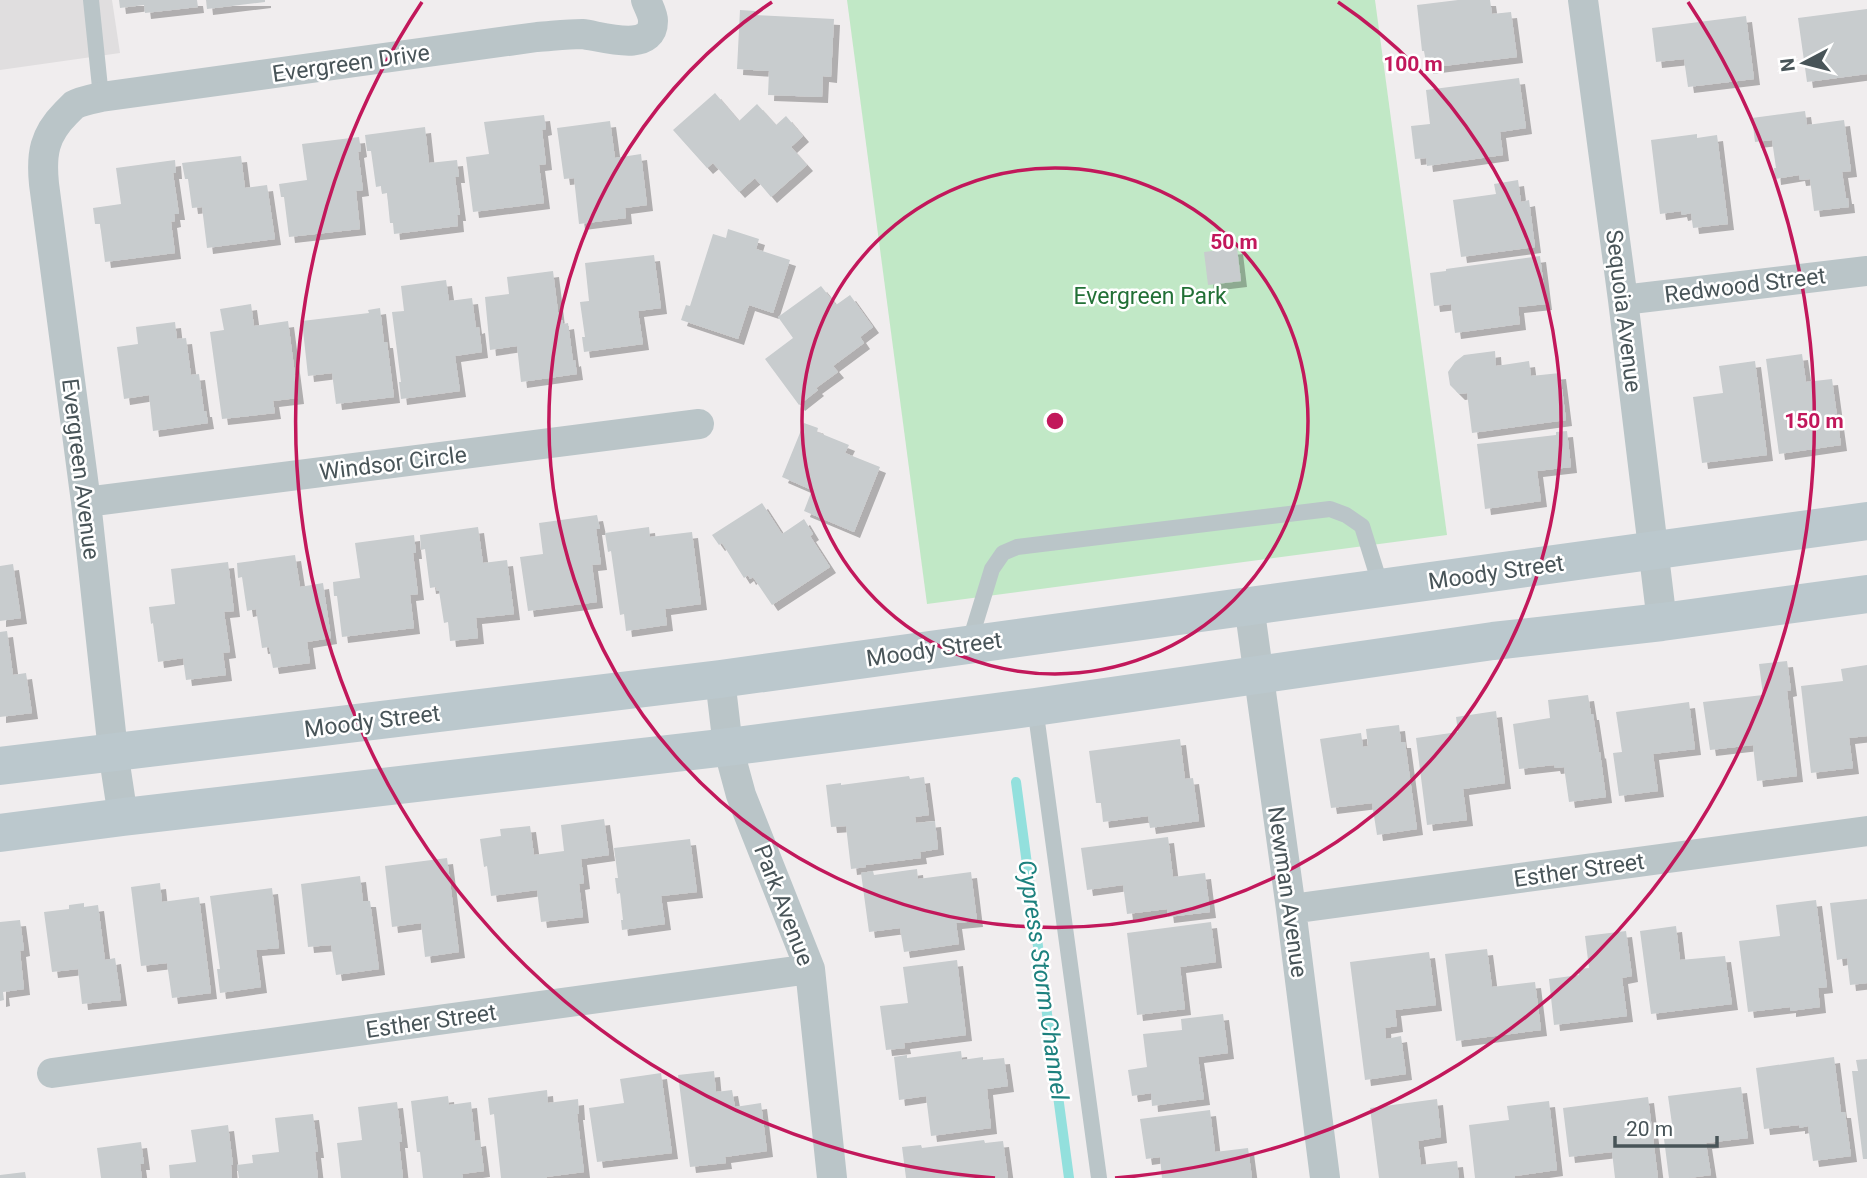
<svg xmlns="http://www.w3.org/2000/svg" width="1867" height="1178" viewBox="0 0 1867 1178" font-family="Roboto,sans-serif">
	<defs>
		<filter id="shadow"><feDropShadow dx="6" dy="6" stdDeviation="0" flood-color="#0004"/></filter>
	</defs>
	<rect width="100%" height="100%" fill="#f0edee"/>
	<path fill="#e0dedf" d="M0,0H112L120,53L0,70Z"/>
	<path fill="#c1e8c6" d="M847,0H1375L1447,535L927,604Z"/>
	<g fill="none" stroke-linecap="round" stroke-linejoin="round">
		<path stroke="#93e0dd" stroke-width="10" d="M1016,782L1069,1178"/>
	</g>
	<path fill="#c8ccce" filter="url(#shadow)" d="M119,0H197L198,7L145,13L144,5L120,8Z
		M206,0H265V2L207,9Z
		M1458,0H1490L1492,14L1511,12L1517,57L1427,68L1424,51H1422L1417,5Z
		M1867,9V74L1807,82L1798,18Z
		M740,10L755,11V15L834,19L831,77L823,76L822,97L768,95L769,71L737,69Z
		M1746,16L1754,79L1688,87L1684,59L1656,62L1652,28Z
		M1519,78L1526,128L1500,132L1503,155L1427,166L1426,158L1415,159L1411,126L1430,124L1426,90Z
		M715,93L739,121L757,104L776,125L786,116L803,136L791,147L807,165L771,197L755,178L739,192L713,163L707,168L673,130Z
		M1805,111L1807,125L1844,120L1851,171L1842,172L1846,198H1848L1849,207L1814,211L1810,179L1800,180L1799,175L1775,179L1774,168H1776L1772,140L1755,142L1752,118Z
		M544,115L546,129L542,130L546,164L539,165L544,203L473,212L466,157L489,154L484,122Z
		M610,121L615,158L641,154L647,205L625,208L626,218L579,224L574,178L564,179L557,128Z
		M425,127L429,163L457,160L459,177H455L460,215H457L458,226L394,234L393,223H390L387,193L382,194L381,186L376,187L371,151H367L365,135Z
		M1697,134V138L1717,135L1728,224L1693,228L1691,213L1682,215L1681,211L1660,214L1651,140Z
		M359,137L361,151L358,152L363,190L356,191L360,229L289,237L284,197H281L279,184L307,180L302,144Z
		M241,156L245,188L267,185L275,239L207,248L202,207L192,208L188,179H185L182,163Z
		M175,160L176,173H173L179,214H174L175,221L171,222L175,253L105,262L100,224H95L93,208L121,204L116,168Z
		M1518,180L1521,202L1529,200L1535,247L1461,257L1453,200L1496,194L1494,184Z
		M728,229L759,239L756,249L790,260L773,313L749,305L738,339L681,320L686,305L690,306L713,234L726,238Z
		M1237,248L1241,281L1208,285L1204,252Z
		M654,255L661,308L638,311L643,344L584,352L582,337H585L580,302L589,301L585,263Z
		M1540,256L1546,304L1518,307L1520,324L1455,333L1451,304L1434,306L1430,273L1446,271V269Z
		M553,271L559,320H563V324L568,323L573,361L575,360L577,374L521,382L517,346L490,350L485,297L509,294L507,277Z
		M446,280L449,301L472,298L476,328L479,327L482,352L455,356L460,391L401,399L399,382H401L392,312L404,311L401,286Z
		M821,286L836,305L850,295L873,327L860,337L864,343L833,366L838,372L816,388L818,390L799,405L765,359L793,338L778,317Z
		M251,304L254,326L288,321L298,398L273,401L275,413L222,419L210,332L224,330L220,309Z
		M380,308L384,342H387L394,397L336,404L332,373L308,376L302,321L369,313L368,310Z
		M175,322L177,339L186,338L191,375L199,374L204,411H206L208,423L153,431L149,395L124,399L117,347L138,344L136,327Z
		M1495,351L1496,366L1529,361L1531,376L1560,373L1566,420L1472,433L1467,393L1459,394L1450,385L1448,372L1455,362L1464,355Z
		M1802,354L1806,382L1832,379L1841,445L1779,454L1766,359Z
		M1755,361L1767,455L1702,463L1693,397L1723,393L1719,366Z
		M804,423L818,428L817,432L849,445L845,453L880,467L854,532L804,511L812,490L782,477Z
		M1567,431L1571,467L1537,471L1541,501L1485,509L1477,444L1556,435V432Z
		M762,503L782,534L804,519L813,534L810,536L830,567L772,605L753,577L750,579L748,575L744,578L722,543L719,545L712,535Z
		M597,515L600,529H596L601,564L592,565L597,602L528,611L520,557L543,554L539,523Z
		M478,527L483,563L507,560L514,614L476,618L478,638L450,641L448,622L444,623L439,591H437L436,587L430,588L425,549L421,550L420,535Z
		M649,527L650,537L692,532L701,604L665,609L667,625L626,631L624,614L620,615L611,551L608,552L605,533Z
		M414,535L416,553H413L418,594L410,595L414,628L342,637L337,596H334L333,582L360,578L355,543Z
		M295,555L300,587L323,583L331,638L307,642L310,663L273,668L269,647L262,648L256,609L247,611L242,577L238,578L237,563Z
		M228,562L234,611L224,612L230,652L223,653L226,675L186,680L183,658L158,662L153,623L151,624L149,607L175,604L171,569Z
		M13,564L21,618L0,621V566Z
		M7,631L13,675L26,673L32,713L0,717V632Z
		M1787,661L1791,690L1787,691L1797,776L1757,781L1753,745L1710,750L1703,702L1763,695L1759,664Z
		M1867,665V736L1849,738L1853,768L1811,773L1801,686L1843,681L1841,669Z
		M1588,695L1591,714H1593L1599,753L1600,752L1606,797L1569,802L1564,767L1555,768L1554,765L1519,769L1513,724L1550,718L1548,700Z
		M1689,702L1695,749L1653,754L1658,791L1619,796L1613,753L1622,752L1616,712Z
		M1496,711L1505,783L1463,789L1467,820L1427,825L1416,738L1458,732L1456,717Z
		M1399,725L1401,742H1405L1417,829L1377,835L1372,803L1331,808L1320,739L1361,733L1363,747L1368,746L1366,729Z
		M1180,739L1185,779L1193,778L1199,821L1150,828L1148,816L1103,822L1101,803H1096L1089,751Z
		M909,776L910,779L924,777L929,815L915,817L916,823L935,821L938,849L920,852L921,858L866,865V867L851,869L846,826L831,827L826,785L841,783V785Z
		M604,819L609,855L581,859L584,883L579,884L583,917L541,922L537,890L491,896L487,866L484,867L480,839L501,836L500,829L530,826L534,855L564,851L561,825Z
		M1168,837L1173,877L1205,873L1210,912L1168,917L1167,909L1127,914L1123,885L1087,890L1081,848Z
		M690,839L697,892L661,896L665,924L622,930L621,920H623L620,893L617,894L615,878H618L614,848Z
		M447,858L459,952L425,957L421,923L392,927L385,866Z
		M917,869L918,879L971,872L977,921L956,923L959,944L904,952L900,928L869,932L861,873L873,871L874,875Z
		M360,876L363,901H370L379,969L336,975L331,945L308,947L301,884Z
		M160,883L162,902L199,897L211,993L172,998L167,963L141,966L131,887Z
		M272,888L279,948L256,950L261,987L220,993L217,969H220L210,896Z
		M1867,899V983L1850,985L1847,958L1837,960L1830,903Z
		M1816,900L1827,987L1818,988L1820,1007L1790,1011V1007L1748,1012L1739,941L1780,936L1776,905Z
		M84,903V907L98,905L105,960L115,958L121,1000L82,1004L78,969L52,972L44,912L69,909V905Z
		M20,920L24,950L20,951L24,989L3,992L4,1000L0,1001V922Z
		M1211,922L1216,962L1180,967L1185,1009L1137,1015L1127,933Z
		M1676,926L1680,960L1725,956L1732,1004L1651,1014L1640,931Z
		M1626,931L1632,976L1622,978L1627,1016L1554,1025L1549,979L1579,975L1578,969L1589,968L1585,936Z
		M1487,949L1492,987L1535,982L1541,1030L1456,1041L1445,954Z
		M1429,952L1436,1005L1395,1010L1397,1026L1385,1028L1386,1039L1401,1036L1406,1074L1365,1080L1350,962Z
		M957,960L966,1035L904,1043L905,1048L886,1050L880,1006L908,1003L903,967Z
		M1223,1014L1228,1053L1198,1057L1204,1099L1152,1106L1151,1093L1132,1096L1128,1070L1147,1067L1143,1034L1182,1030L1181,1019Z
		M961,1051L962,1060L983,1057V1060L1004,1058L1008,1086L987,1089L991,1128L931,1136L926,1096L899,1100L894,1057L907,1055V1058Z
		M1834,1057L1841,1112H1845L1851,1156L1813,1161L1808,1126L1799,1128V1125L1764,1129L1756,1068Z
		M1867,1059V1159H1863L1852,1071H1858L1856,1060Z
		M714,1071L716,1092L732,1090L735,1107L761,1103L767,1151L725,1157L726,1163L690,1167L678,1075Z
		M661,1073L672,1153L597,1162L589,1108L624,1103L620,1079Z
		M1741,1087L1748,1138L1706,1143L1711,1175L1689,1178H1669L1664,1139L1674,1138L1668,1096Z
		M547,1090L548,1103L578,1099L579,1114H577L584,1172L546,1177L547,1178H501L494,1114L490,1115L488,1098Z
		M448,1096L449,1105L471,1102L475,1141L480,1140L484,1171L462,1174L463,1178H423L420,1152H417L411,1101Z
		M1648,1097L1658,1178H1615L1612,1152L1569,1157L1563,1108Z
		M1437,1099L1441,1137L1418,1141L1421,1165L1457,1161L1459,1178H1379L1370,1108Z
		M1549,1101L1557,1170L1515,1176V1178H1475L1469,1125L1509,1120L1507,1106Z
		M397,1102L402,1142H399L403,1178H341L337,1143L362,1140L358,1107Z
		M1210,1110L1215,1152L1248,1148L1252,1178H1162L1160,1157L1146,1159L1140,1119Z
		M313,1114L318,1152H315L318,1178H239L237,1165L253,1163L252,1155L279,1152L275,1118Z
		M228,1125L233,1165H231L232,1178H170L169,1165L196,1162L191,1130Z
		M984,1140L985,1143L1003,1141L1008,1178H906L902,1147L921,1145L922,1148Z
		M141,1142L144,1164H140L142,1178H101L97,1148Z
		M25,1172L26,1178H0V1175Z"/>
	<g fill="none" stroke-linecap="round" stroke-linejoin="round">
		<path stroke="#bac5c8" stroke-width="16" d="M91,0L101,97
			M969,644L992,569L1003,553L1017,547L1330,509L1346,515L1362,526L1381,587
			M1035,707L1099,1178"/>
		<path stroke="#bac5c8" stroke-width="30" d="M1583,0L1623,300L1662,622
			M1623,300L1867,271
			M86,502L699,424
			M1249,605L1291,909L1325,1178
			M720,679L728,747L741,795L810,969L832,1178
			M123,817L113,751L86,502L44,184C41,154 44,135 66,113C67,112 73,106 74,105C81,101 92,99 101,97L537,37C552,36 567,34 582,34C601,36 653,54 653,21C653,14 648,6 646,0
			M1291,909L1867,831
			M52,1073L810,969"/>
		<path stroke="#bbc8cd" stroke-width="38" d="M0,766L720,679L1867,521
			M0,833L123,817L728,747L1035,707L1493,641L1662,622L1867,594"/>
	</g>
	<g fill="none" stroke="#c2185b" stroke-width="3.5">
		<circle cx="1055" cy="421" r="253"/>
		<path d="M1338 2A506 506 0 1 1 772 2"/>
		<path d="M995 1178A759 759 0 0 1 422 2M1688 2A759 759 0 0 1 1115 1178"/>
	</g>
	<g text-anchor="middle" stroke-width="5" stroke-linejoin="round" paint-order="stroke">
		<g font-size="23" fill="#485458" stroke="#fff">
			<text transform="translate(351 63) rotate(-8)" y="8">Evergreen Drive</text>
			<text transform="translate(1745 285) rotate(-7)" y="8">Redwood Street</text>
			<text transform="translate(1624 311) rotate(83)" y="8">Sequoia Avenue</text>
			<text transform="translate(393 463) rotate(-7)" y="8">Windsor Circle</text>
			<text transform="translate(81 469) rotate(83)" y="8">Evergreen Avenue</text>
			<text transform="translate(1496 572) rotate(-8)" y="8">Moody Street</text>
			<text transform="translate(934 649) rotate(-8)" y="8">Moody Street</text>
			<text transform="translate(372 721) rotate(-7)" y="8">Moody Street</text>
			<text transform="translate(1579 870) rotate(-8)" y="8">Esther Street</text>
			<text transform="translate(1288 892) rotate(82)" y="8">Newman Avenue</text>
			<text transform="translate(784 905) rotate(69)" y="8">Park Avenue</text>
			<text transform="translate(431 1021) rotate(-8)" y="8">Esther Street</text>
		</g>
		<g font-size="23" fill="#227036" stroke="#fff">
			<text x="1150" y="304">Evergreen Park</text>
		</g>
		<g font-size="24" font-style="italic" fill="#1c817e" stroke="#fff">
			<text transform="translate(1043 980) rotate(82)" y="8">Cypress Storm Channel</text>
		</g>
	</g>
	<circle cx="1055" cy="421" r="10" fill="#c2185b" stroke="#fff" stroke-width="3.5"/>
	<g font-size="21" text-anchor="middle" font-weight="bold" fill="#c2185b" stroke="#fff" stroke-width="5" stroke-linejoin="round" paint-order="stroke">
		<text x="1413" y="71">100 m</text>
		<text x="1234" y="249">50 m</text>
		<text x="1814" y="428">150 m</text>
	</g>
	<g transform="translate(1804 63) rotate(263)" stroke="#ffffff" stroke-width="5" paint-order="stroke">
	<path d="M0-5L12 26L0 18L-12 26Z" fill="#485458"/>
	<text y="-10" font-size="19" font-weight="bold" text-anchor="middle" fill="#485458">N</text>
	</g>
	<path d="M1615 1136v10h102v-10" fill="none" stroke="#485458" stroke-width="3.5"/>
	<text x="1626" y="1136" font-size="21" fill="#485458" stroke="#ffffff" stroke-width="5" paint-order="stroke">20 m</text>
</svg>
